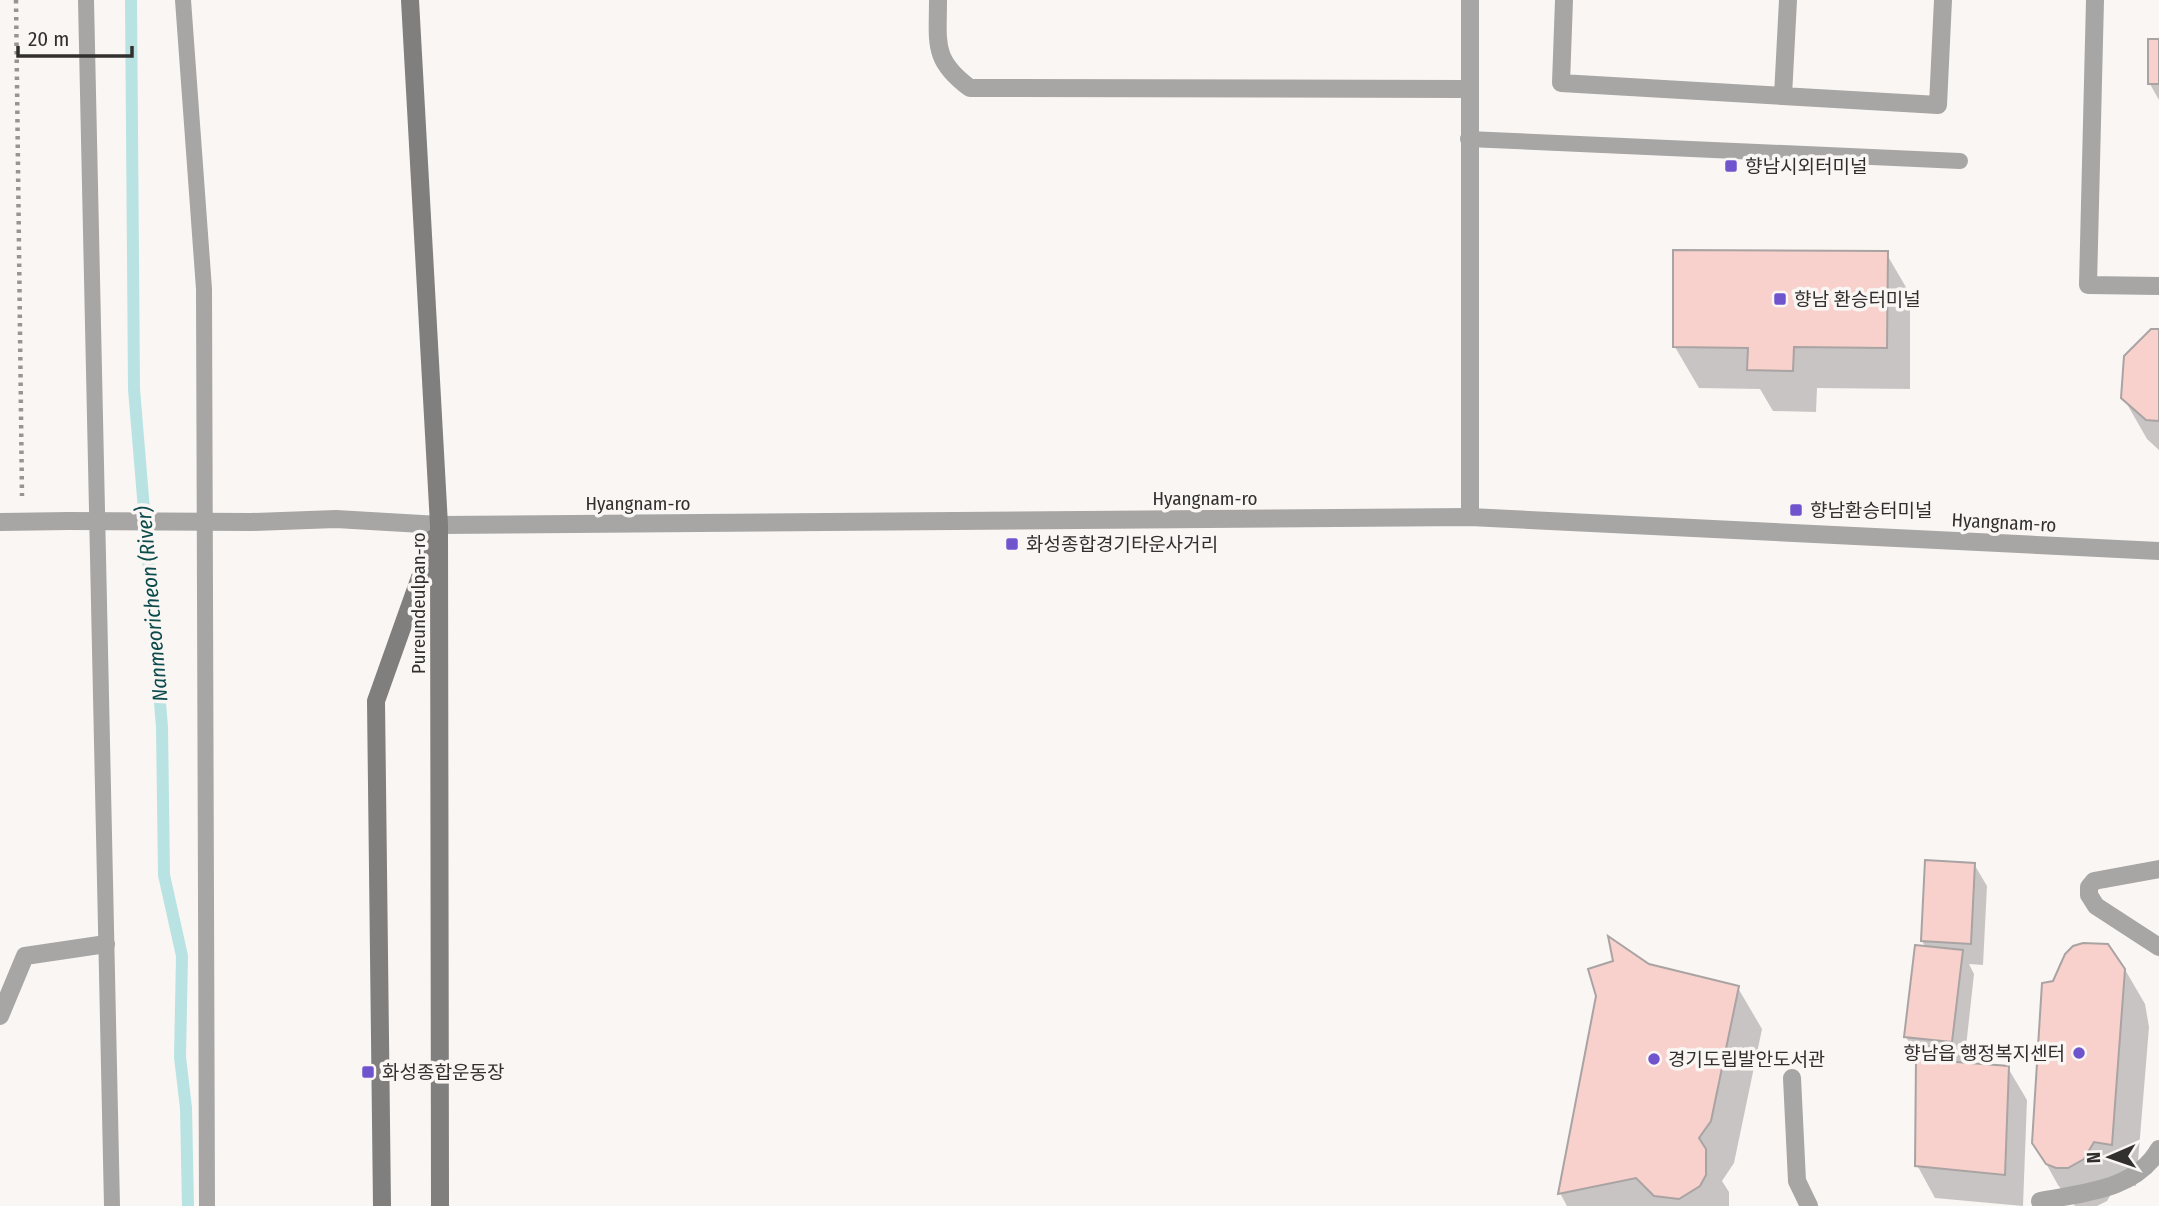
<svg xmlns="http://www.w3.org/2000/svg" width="2159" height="1206" viewBox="0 0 2159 1206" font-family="'Fira Sans Condensed','Noto Sans KR',sans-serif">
	<rect width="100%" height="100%" fill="#faf6f4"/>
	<path fill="#0003" d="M2159,41V100L2150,84Z
		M1886,253L1910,294V389L1817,388L1816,412L1773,411L1760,389L1699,388L1675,347Z
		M2159,331V450L2147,439L2123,397Z
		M1974,864L1987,886L1983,965L1969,964L1974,974L1964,1065L2008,1068L2027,1100L2023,1206L1935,1198L1917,1165L1920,1061L1906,1037L1926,948L1922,941Z
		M2107,946L2120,961L2145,1004L2149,1027L2136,1186L2118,1183L2107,1201L2097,1206H2075L2058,1185L2034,1142L2054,982L2060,963L2074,947Z
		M1649,966L1738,988L1762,1029L1734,1163L1722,1181L1729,1192V1206H1567L1560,1193Z"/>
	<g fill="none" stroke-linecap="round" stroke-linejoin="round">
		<path stroke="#b8e3e2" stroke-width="12" d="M131,0L134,389L162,727L164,875L182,956L180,1057L186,1108L188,1206"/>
	</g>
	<path fill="#f8d1cc" stroke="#a9a4a3" stroke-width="2" d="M2148,39H2159V84H2148Z
		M1673,250L1888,251L1887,348L1794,347L1793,371L1747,370L1748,348L1673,347Z
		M2151,329H2159V421L2146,420L2121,398L2124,356Z
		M1925,860L1975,863L1971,944L1921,941Z
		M1608,936L1649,964L1739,986L1711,1121L1699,1138L1706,1149V1175L1700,1186L1679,1199L1654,1196L1636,1178L1558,1194L1596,996L1588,969L1613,961Z
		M2083,943L2108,944L2125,969L2112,1145L2094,1142L2084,1159L2068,1168H2056L2046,1164L2032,1143L2042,983L2053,981L2065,954L2073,946Z
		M1915,945L1963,950L1952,1042L1904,1037Z
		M1916,1059L2009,1066L2005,1175L1915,1166Z"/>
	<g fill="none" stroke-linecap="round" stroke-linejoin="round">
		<path stroke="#979593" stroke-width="4.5" stroke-dasharray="3.5 5" stroke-linecap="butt" d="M16,0L22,496"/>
		<path stroke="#a7a6a4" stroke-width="16" d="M86,0L112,1206
			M183,0L204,289L207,1206
			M1468,139L1960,161"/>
		<path stroke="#a7a6a4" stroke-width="18" d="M938,0C938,43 932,60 970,88L1468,89
			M1470,0V517
			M1564,0L1561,83L1938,105L1943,0
			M2095,0L2088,285L2159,286
			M1783,96L1788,0
			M2159,869L2094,881L2089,887V895L2096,906L2159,947
			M0,1016L25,956L106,944
			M1792,1078L1797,1181L1809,1206
			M2040,1201C2082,1193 2136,1190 2159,1149"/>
		<path stroke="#a7a6a4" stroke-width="18" d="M0,522L69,521
			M251,522L336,519L439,525L1470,517L2159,551"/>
		<path stroke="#807f7d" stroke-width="18" d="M410,0L439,525L440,1206
			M382,1206L376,701L434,538"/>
		<path stroke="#a7a6a4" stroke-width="18" d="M69,521L251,522"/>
	</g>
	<g fill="#6f54ce" stroke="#faf6f4" stroke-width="2.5">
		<rect x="1724" y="159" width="14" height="14" rx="3.5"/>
		<rect x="1773" y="292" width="14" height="14" rx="3.5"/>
		<rect x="1789" y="503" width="14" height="14" rx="3.5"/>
		<rect x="1005" y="537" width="14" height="14" rx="3.5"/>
		<circle cx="2079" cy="1053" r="7"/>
		<circle cx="1654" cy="1059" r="7"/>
		<rect x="361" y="1065" width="14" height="14" rx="3.5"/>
	</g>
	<g text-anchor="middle" stroke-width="7" stroke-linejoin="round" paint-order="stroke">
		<g font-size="19" fill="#31302f" stroke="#faf6f4" text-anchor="start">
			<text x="1745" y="173">향남시외터미널</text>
			<text x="1794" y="306">향남 환승터미널</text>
			<text x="1810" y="517">향남환승터미널</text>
			<text x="1026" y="551">화성종합경기타운사거리</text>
			<text x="2065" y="1060" text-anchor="end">향남읍 행정복지센터</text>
			<text x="1668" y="1066">경기도립발안도서관</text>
			<text x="382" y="1079">화성종합운동장</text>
		</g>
		<g font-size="19" fill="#31302f" stroke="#faf6f4">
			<text x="1205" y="505">Hyangnam-ro</text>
			<text x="638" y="510">Hyangnam-ro</text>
			<text transform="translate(2004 522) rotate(3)" y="7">Hyangnam-ro</text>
			<text transform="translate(418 603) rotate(-90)" y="7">Pureundeulpan-ro</text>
		</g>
		<g font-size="21" font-style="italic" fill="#0c4b4b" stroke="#faf6f4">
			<text transform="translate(152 604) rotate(-95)" y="7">Nanmeoricheon (River)</text>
		</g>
	</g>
	<g transform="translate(2110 1157) rotate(268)" stroke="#faf6f4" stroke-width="5" paint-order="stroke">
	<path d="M0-5L12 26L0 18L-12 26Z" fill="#31302f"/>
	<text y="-10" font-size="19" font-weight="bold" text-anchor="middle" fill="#31302f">N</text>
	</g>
	<path d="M18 46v10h114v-10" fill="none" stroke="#31302f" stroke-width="3.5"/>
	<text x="28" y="46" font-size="21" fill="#31302f" stroke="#faf6f4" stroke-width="5" paint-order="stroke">20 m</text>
</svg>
